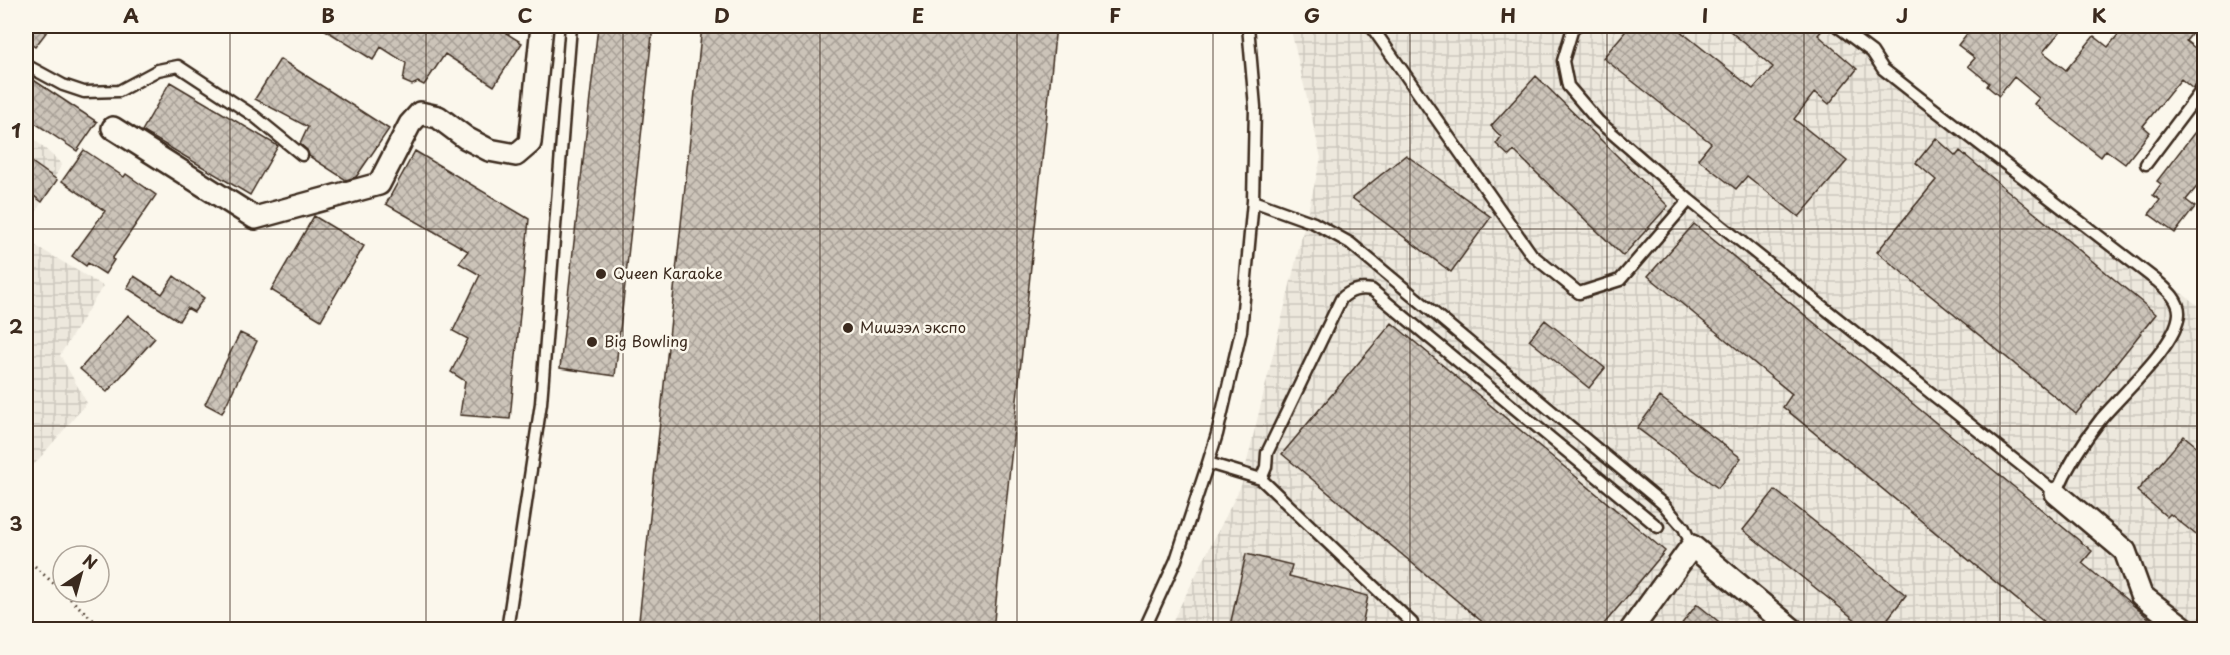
<svg xmlns="http://www.w3.org/2000/svg" width="2230" height="655" viewBox="0 0 2230 655" font-family="'Playpen Sans',sans-serif">
	<defs>
		<pattern id="industrial-grid" width="8" height="8" patternUnits="userSpaceOnUse" patternTransform="scale(1.5)"><rect width="8" height="8" fill="#ede8dd"/><path d="M0 4h8M4 0v8" fill="none" stroke="#ccc7bd"/></pattern>
		<pattern id="building-cross-hatch" width="8" height="8" patternUnits="userSpaceOnUse" patternTransform="scale(1.5)"><rect width="8" height="8" fill="#ccc4b9"/><path d="M0 0l8 8M0 8l8-8" fill="none" stroke="#a79f96"/></pattern>
	</defs>
	<rect width="100%" height="100%" fill="#fbf7ec"/>
	<filter id="ink" filterUnits="userSpaceOnUse"><feTurbulence type="fractalNoise" baseFrequency=".0167" numOctaves="2"/><feDisplacementMap in="SourceGraphic" scale="12" xChannelSelector="R" yChannelSelector="G"/><feConvolveMatrix kernelMatrix="1 2 1 2 8 2 1 2 1" color-interpolation-filters="sRGB"/></filter>
	<g filter="url(#ink)">
		<path fill="url(#industrial-grid)" d="M1290,26H1826L2204,310V629L1168,630L1241,486L1321,158Z
			M26,132L62,164L26,231Z
			M26,240L103,286L60,355L87,403L26,474Z"/>
		<path fill="url(#building-cross-hatch)" stroke="#3b2a1e" stroke-width="1.5" d="M26,26H51L35,47L26,41Z
			M319,26H448L459,33L464,26H495L522,43L494,86L445,54L424,85L418,82L412,85L403,81L406,63L381,47L373,60Z
			M598,26H653L615,376L560,368Z
			M702,26H1056L993,630H638Z
			M1630,26H1674L1753,89L1773,67L1724,26H1826L1818,35L1857,69L1829,104L1815,92L1794,119L1847,161L1799,217L1747,176L1736,189L1698,159L1711,143L1603,58Z
			M1973,26H2065L2043,52L2066,70L2094,36L2108,47L2125,26H2198L2186,41L2200,52L2197,57L2205,63V79L2198,82L2193,89L2181,79L2143,126L2150,132L2125,164L2106,150L2101,157L2060,125L2034,104L2039,98L2014,77L1999,96L1987,86L1989,83L1968,66L1975,58L1958,45Z
			M280,59L389,129L356,177L346,180L309,156L307,150L300,144L308,127L255,99Z
			M26,75L97,122L77,151L26,117Z
			M1536,76L1668,206L1623,256L1514,151L1509,156L1496,144L1501,137L1491,126Z
			M170,82L278,146L250,195L142,131Z
			M2205,119V177L2186,200L2195,207L2175,233L2149,214L2160,200L2153,195L2161,184L2157,181Z
			M1936,138L1956,156L1960,151L2156,314L2076,414L1877,252L1936,180L1916,163Z
			M84,150L124,177L126,174L156,195L112,259L114,260L105,274L88,263L86,266L72,256L105,211L62,181Z
			M415,151L529,219L510,419L460,415L465,381L451,372L468,339L453,331L480,275L459,263L468,251L386,204Z
			M1406,155L1491,217L1451,272L1352,198Z
			M26,158L57,180L42,202L26,190Z
			M314,216L364,246L321,320L271,290Z
			M1694,224L2092,551L2082,563L2163,630H2038L2044,622L1783,407L1792,394L1648,276Z
			M134,276L162,294L174,276L204,298L194,312L187,308L179,321L127,288Z
			M128,315L155,338L107,392L80,369Z
			M1545,320L1605,368L1589,388L1529,340Z
			M1392,323L1665,551L1599,630H1492L1282,454Z
			M240,333L257,341L222,413L205,404Z
			M1660,397L1741,458L1718,488L1637,428Z
			M2184,436L2205,453V542L2170,514L2167,517L2137,491Z
			M1775,490L1906,595L1879,630H1868L1743,530Z
			M1246,554L1292,565L1289,576L1368,596L1361,630H1229Z
			M1697,604L1729,630H1677Z"/>
		<g fill="none" stroke-linecap="round" stroke-linejoin="round">
			<g stroke="#3b2a1e" stroke-width="15">
				<path id="lane" d="M1371,26L1532,255L1579,293L1620,280L1689,200
					M1576,26L1572,31L1563,61L1568,86L1598,121L1689,200L2056,493C2068,465 2082,443 2101,419C2122,394 2177,345 2179,314C2180,300 2166,289 2157,281L1925,102L1883,69L1872,52L1837,26
					M26,65L63,85L84,92L119,91L158,70L178,66L254,116L302,155
					M2146,164L2204,87
					M1253,201L1314,223L1350,243L1663,504L1684,528L1692,546
					M1208,463L1261,479L1266,467L1267,453L1341,299C1350,290 1359,288 1372,290L1658,527
					M1261,479L1412,623
					M507,630L541,403L571,26
					M1144,630L1176,560L1208,463L1217,434L1241,331L1253,201L1255,107L1248,26"/>
			</g>
			<g stroke="#3b2a1e" stroke-width="26">
				<path id="street" d="M113,128L255,218L379,184L410,124L420,113L438,117L466,138L489,150L516,155L530,143L542,26
					M2056,493L2125,551L2141,595L2187,630
					M1631,630L1692,546L1793,630"/>
			</g>
			<path stroke="#3b2a1e" stroke-width="3" stroke-dasharray="1.5 4.5" stroke-linecap="butt" d="M26,558L104,630"/>
			<use href="#lane" stroke="#fbf7ec" stroke-width="10"/>
			<use href="#street" stroke="#fbf7ec" stroke-width="21"/>
		</g>
	</g>
	<path fill="none" stroke="#3b2a1e" stroke-width="1.5" stroke-opacity="0.55" d="M230,26V630M426,26V630M623,26V630M820,26V630M1017,26V630M1213,26V630M1410,26V630M1607,26V630M1804,26V630M2000,26V630M26,229H2204M26,426H2204"/>
	<g fill="#3b2a1e" stroke="#fbf7ec" stroke-width="2">
		<circle cx="601" cy="274" r="6"/>
		<circle cx="848" cy="328" r="6"/>
		<circle cx="592" cy="342" r="6"/>
	</g>
	<g text-anchor="middle" stroke-width="5" stroke-linejoin="round" paint-order="stroke">
		<g font-size="15" fill="#3b2a1e" stroke="#fbf7ec" text-anchor="start">
			<text x="613" y="279">Queen Karaoke</text>
			<text x="860" y="333">Мишээл экспо</text>
			<text x="604" y="347">Big Bowling</text>
		</g>
	</g>
	<rect width="2230" height="655" fill="none" stroke="#fbf7ec" stroke-width="66"/>
	<g transform="translate(81 574) rotate(36)"><circle r="28" fill="#fbf7ec" stroke="#aea59a" stroke-width="1.5"/>
	<path d="M0-4.5L10 22L0 15L-10 22Z" fill="#3b2a1e"/>
	<text y="-9" font-size="16" font-weight="bold" text-anchor="middle" fill="#3b2a1e">N</text>
	</g>
	<rect x="33" y="33" width="2164" height="589" fill="none" stroke="#3b2a1e" stroke-width="2"/>
	<g font-size="20" text-anchor="middle" font-weight="bold" fill="#3b2a1e">
		<text x="131" y="23">A</text>
		<text x="328" y="23">B</text>
		<text x="525" y="23">C</text>
		<text x="722" y="23">D</text>
		<text x="918" y="23">E</text>
		<text x="1115" y="23">F</text>
		<text x="1312" y="23">G</text>
		<text x="1508" y="23">H</text>
		<text x="1705" y="23">I</text>
		<text x="1902" y="23">J</text>
		<text x="2099" y="23">K</text>
		<text x="16" y="138">1</text>
		<text x="16" y="334">2</text>
		<text x="16" y="531">3</text>
	</g>
</svg>
